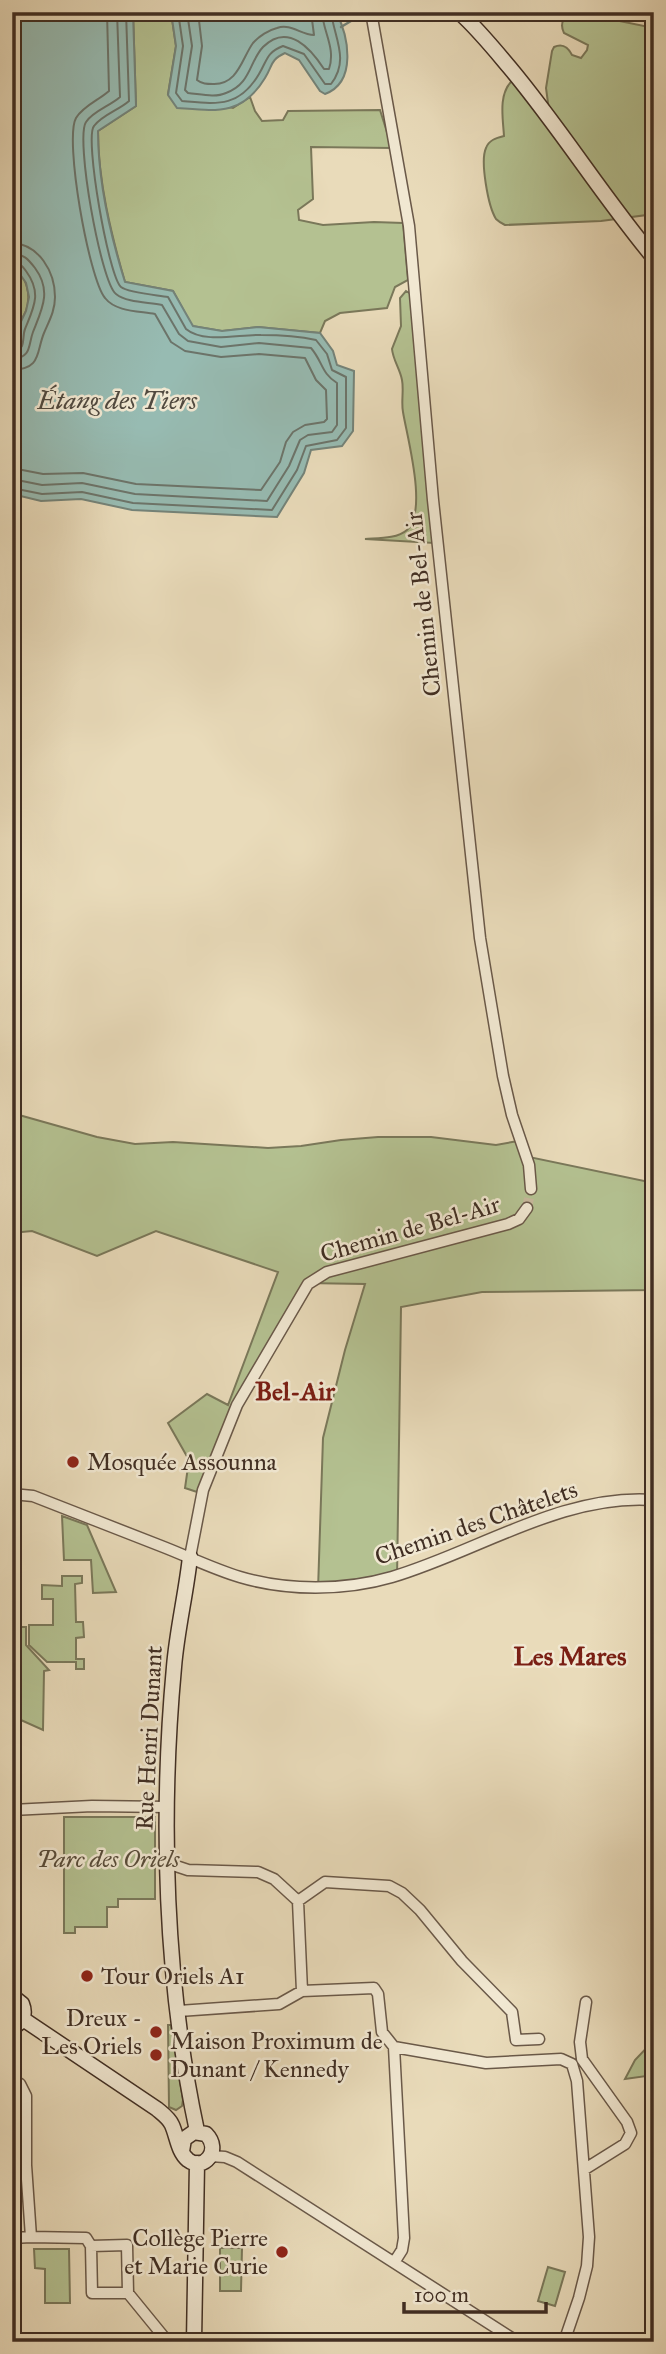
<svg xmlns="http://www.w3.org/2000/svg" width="666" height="2354" viewBox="0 0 666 2354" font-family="'IM FELL Great Primer',serif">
	<rect width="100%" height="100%" fill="#e9dbba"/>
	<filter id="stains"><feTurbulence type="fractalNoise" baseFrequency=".00286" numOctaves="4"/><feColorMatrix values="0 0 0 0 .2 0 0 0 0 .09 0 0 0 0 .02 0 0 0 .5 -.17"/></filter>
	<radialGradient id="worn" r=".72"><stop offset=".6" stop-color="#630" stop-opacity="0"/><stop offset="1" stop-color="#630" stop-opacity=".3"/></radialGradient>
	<path fill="#b4c191" stroke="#7a785a" stroke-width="2" d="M133,12H171L176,46L168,94L233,108L250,97L255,111L262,121L283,120L288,111L380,110L392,148L311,147L313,199L298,210L299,220L323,225L374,222L403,223L408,280L395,287L387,308L340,313L325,321L320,333L258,327L222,331L192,326L173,291L125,282C111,234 98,181 98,131L136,106Z
		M569,14L595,16L654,28V214L601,221L505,225C501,223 499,222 496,219C488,206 480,161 486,148C489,140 496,138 504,136C503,119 498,94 512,81L552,133L546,88L552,51L554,47C563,43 568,47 572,55L581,58L587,50L588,45L564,33C560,25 562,19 569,14Z
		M12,268C28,275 31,296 26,311C23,318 18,324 16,331C13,348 16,365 12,381Z
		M406,291L411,294L434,543L365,539C378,538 397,539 407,530C428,511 407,437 403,412C401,402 404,390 402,380C400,369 393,360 392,349L401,326L400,298Z
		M12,1113L97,1137L135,1144L173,1142L268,1148L301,1146L341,1140L378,1137H431L496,1145L518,1141L524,1156L654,1183V1290L482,1292L401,1307L397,1579L318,1590L323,1438L345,1350L365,1284L305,1283L235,1406L197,1492L185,1488L189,1460L168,1423L207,1394L228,1405L278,1272L156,1231L97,1256L32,1231L12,1233Z
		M62,1516L87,1525L116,1592L93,1593L91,1560H64Z
		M62,1576H82V1583L75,1584L76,1622H83L84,1637L76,1638V1659H84V1669H76V1662H47L29,1645V1625H53V1599H42V1585L62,1586Z
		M12,1627H26V1645L49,1670L44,1671L43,1730L12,1716Z
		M64,1817H155V1899H118V1907H107V1927H75V1933H64Z
		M168,2025H171L183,2100L182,2106L176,2110L169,2107Z
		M654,2040V2075L625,2079L635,2060Z
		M220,2248H242L241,2291H220Z
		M34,2249H69L70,2303H45V2269L35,2268Z
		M548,2267L565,2272L555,2306L538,2301Z"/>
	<path fill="#97bbb2" stroke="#748379" stroke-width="2" d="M12,12H133L136,106L98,131C98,181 110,234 125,282L173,291L193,326L222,331L258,327L320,333L333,351L337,365L354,371L353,431L342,446L311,450L304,473L277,517L132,510L81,499L41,501L12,494V381L17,330L26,311L29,297L26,283L17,270L12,268Z
		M171,12H336C349,37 357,82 325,94L320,91L299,60L285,53C270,60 273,65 265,78C242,116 216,111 177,108L168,95L176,46Z"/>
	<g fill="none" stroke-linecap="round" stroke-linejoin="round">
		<path stroke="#6c746a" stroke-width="2" d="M178,12L183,46L176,93L182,101C217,104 239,108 259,74C268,59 266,53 283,46L304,54L325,84H331C350,60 334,37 331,12
			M187,12L192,46L185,90L188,93C200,94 215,98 226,93C251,84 249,62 263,47C288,22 311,49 324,69H329C336,48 323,32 322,12
			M198,12L202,46L197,80C202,84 207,84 213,84C238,85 242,58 253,43C259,36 269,30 277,28C291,23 301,35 314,35L311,12
			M12,243C39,244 55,272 55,297C55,311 49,321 44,333C36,352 42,369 12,370
			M12,254C24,254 28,259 35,268C52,291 42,309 33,332C28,345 32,358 12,359
			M12,262C19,263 22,265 26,271C42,293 34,307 25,329C23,334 24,341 22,346C19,351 17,350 12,350
			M12,468L43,474L83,473L136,484L261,490L280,462L286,442L293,432L305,425L324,422L327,419L326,390L316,380L305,358L259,354L221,357L185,351L171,342L155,314C139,311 116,312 105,298C89,279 64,139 76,118C83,106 99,100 109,91L107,12
			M12,479L42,485L82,483L135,494L267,501L289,466L300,440L308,435L332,432L337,425V383C321,373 323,362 311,348L259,343L221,347L188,341L179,334L162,305C149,302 127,303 116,294C101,283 75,138 86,122C93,111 110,106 120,97L117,12
			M12,488L42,494L82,492L133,503L272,510L297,470L306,446L337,440L346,428V377L332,370L327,354L316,340C298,336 280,335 261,335C240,334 204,344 186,329L168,297C157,295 129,293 121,287C109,278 84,137 94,126C102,115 119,110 129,101L126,12"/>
		<path stroke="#748379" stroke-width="2.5" d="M341,27L366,12"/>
		<path stroke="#c7b89c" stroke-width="10" stroke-dasharray="10 5" stroke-linecap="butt" d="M527,1208L531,1189"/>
		<g stroke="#6a5949" stroke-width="13">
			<path id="street" d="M371,12L409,226L433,500L480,938L503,1076L512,1115L529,1165L531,1189
				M12,1494L33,1496C76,1513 118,1529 161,1546C187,1556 213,1569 240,1577C287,1591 344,1591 392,1577C477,1552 563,1493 654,1500
				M190,1557L203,1490L237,1405L308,1284L327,1272L508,1224L519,1219L527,1208
				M12,1810L92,1806L167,1807
				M167,1863L188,1870L258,1872L274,1879L298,1901
				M302,1991L374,1988L378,1994L382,2032L394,2047L486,2063L561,2059L572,2064L577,2081L589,2237L587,2266L579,2298L564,2342
				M179,2011L279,2004L302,1991L298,1901L325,1882L389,1886L402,1893L420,1910L462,1961L512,2012L516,2040L539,2039
				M394,2047L404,2238L402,2250L395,2261
				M12,2079L20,2084L26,2096V2165L31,2237L12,2238
				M210,2156L225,2157L237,2162L518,2342
				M585,2169L625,2144L631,2133L627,2122L582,2059L580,2042L586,2002
				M31,2237L86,2238L91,2246
				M127,2245L128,2293H92L91,2246Z
				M128,2293L168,2342"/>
		</g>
		<g stroke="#402e23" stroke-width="17">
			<path id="secondary" d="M459,12C478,29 494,49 510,68C561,129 603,197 654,258
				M190,1557C186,1594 177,1630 174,1667C160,1819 165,1982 197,2131
				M12,1996L22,2004C26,2014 23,2023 12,2027
				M23,2019L157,2109C163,2114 169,2118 172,2125C177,2136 178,2152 188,2160C204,2172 222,2150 206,2134L194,2132L184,2139L182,2151
				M194,2342L197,2163"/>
		</g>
		<use href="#street" stroke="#f1e8d2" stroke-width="10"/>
		<use href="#secondary" stroke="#f1e8d2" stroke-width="14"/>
	</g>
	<g fill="#8f2418" stroke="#f1e8d2" stroke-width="2.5">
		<circle cx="73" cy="1462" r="7"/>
		<circle cx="87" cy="1976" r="7"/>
		<circle cx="156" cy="2032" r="7"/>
		<circle cx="156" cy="2055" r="7"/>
		<circle cx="282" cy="2252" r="7"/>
	</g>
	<g text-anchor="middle" stroke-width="5" stroke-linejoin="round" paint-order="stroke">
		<g font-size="24" fill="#402e23" stroke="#f1e8d2">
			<text transform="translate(423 604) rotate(-96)" y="8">Chemin de Bel-Air</text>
			<text transform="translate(410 1229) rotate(-16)" y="8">Chemin de Bel-Air</text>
			<text transform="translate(476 1523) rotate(-19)" y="8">Chemin des Châtelets</text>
			<text transform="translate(149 1738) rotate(-87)" y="8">Rue Henri Dunant</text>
		</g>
		<g font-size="24" fill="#402e23" stroke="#f1e8d2" text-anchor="start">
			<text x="87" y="1470">Mosquée Assounna</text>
			<text x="101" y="1984">Tour Oriels A1</text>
			<text x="142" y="2026" text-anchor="end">Dreux -<tspan x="142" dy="28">Les Oriels</tspan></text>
			<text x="170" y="2049">Maison Proximum de<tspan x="170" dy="28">Dunant / Kennedy</tspan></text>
			<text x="268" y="2246" text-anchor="end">Collège Pierre<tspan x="268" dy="28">et Marie Curie</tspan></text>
		</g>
		<g font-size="24" font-style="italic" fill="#574b39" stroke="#f1e8d2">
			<text x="108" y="1867">Parc des Oriels</text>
		</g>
		<g font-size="26" font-style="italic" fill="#514a40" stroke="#f1e8d2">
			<text x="117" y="409">Étang des Tiers</text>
		</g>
		<g font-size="26" font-weight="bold" fill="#7a1f14" stroke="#f1e8d2">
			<text x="295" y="1400">Bel-Air</text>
			<text x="570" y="1665">Les Mares</text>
		</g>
	</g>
	<rect width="666" height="2354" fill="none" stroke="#e9dbba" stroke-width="42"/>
	<rect x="14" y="14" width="638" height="2326" fill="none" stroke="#402e23" stroke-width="3.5"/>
	<rect x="21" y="21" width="624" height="2312" fill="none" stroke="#402e23" stroke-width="2"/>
	<path d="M404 2302v10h142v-10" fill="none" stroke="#402e23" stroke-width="3.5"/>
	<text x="414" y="2302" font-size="21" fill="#402e23" stroke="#f1e8d2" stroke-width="5" paint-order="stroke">100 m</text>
	<rect width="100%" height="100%" filter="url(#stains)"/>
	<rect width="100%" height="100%" fill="url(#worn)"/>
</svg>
